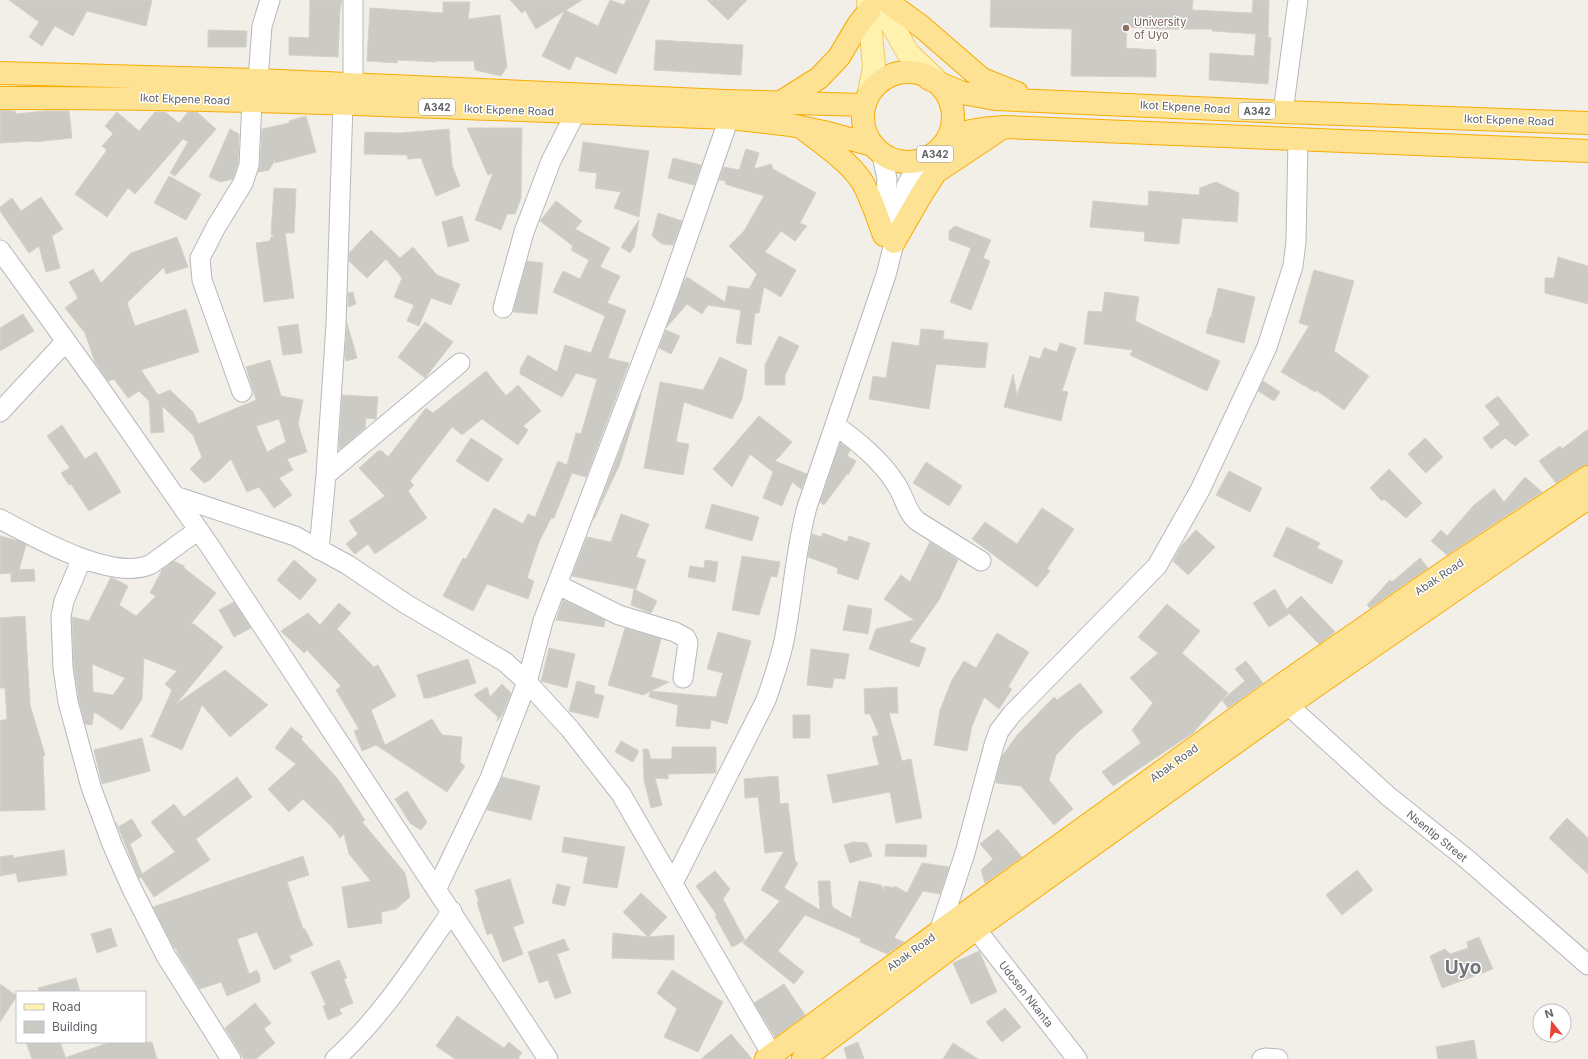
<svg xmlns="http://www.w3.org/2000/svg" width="1588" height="1059" viewBox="0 0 1588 1059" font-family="Inter,sans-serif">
	<rect width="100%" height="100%" fill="#f1efe8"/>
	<path fill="#cccac5" stroke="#d6d1c6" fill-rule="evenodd" d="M9,0H152L146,26L87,11L73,36L55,26L42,46L29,37L39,22Z
		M310,0H342L340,10L338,57L289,55V37L309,38Z
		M510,0H582L536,29L525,10L522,13Z
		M610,0L624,5L626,0H650L616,74L576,56L570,70L542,56L565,10L598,26Z
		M707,0H747L728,20Z
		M991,0H1193L1192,10L1252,13L1253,0H1269L1268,37L1271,38L1268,84L1209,80L1210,53L1254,56L1256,34L1212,31V29H1160L1127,27L1126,48L1156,50V77L1071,76L1072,29L990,27Z
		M443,2H470L468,19L500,15L507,67L501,76L475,70L474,61H436V62L398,60L397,63L367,61L370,8L443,13Z
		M208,30L247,31L246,47H208Z
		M656,40L743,45L741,75L654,70Z
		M0,110L15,111L16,114L45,111H69L72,138L33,142V141L0,143Z
		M117,112L139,131L155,112H165L179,123L188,112H197L216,129L175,176L170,173L188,142L183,139L135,194L128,188L107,217L75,194L107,150L102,146L113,134L105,126Z
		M306,116L316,152L275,163V160L269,170L258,172L260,166L262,129L289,123V121Z
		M467,128H522L521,198L515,214H507L501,230L475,220L493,173L488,175Z
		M230,129L239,134L238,163L233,179L220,182L209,177Z
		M449,129L452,165L460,186L436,196L421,158L408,159L407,155L364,154L365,132L401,133Z
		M583,142L649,151L639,217L614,208L621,192L595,188L597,173L579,171Z
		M746,149L759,153L754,169L771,164L773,169L816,193L800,223L807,226L795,241L781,231L765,252L796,270L781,297L764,287L759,313H755L751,345L736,343L741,310L708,305L702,314L687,304L666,328L684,281L687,277L725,302L728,286L749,289L757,274L729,246L744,231L764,196L725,184L726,181L719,180L724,167L739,170Z
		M673,158L701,165L694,185L668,178Z
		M169,176L201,194L186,220L154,203Z
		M1216,182L1239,193L1237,222L1182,218L1179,244L1144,241L1145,232L1090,227L1093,201L1148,206L1149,191L1199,195L1200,188Z
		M274,188L296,189L294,233H285L294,298L264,302L256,243L270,241L271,237H275L271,234Z
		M41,197L63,229L52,236L60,268L46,272L39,246L29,253L0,211V207L12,198L21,211Z
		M556,201L582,221L575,229L610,248L600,267L620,276L607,303L626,310L608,358L629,363L586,477L572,473L554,518H551L539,542L527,578L534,581L528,599L487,584L473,611L443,596L463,558L466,559L494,508L523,524L528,514L535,517L558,461L567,465L576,433L581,434L597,379L576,373L562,397L520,374V369L528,355L557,372L565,345L591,353L605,316L553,292L563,271L580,279L589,260L571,250L573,246L540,221Z
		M658,213L682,221L673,245L662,244L652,236Z
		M462,216L469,241L448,247L442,222Z
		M639,220L634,247L630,253L621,247Z
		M955,226L991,240L983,258L990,261L971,310L950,302L971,248L949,240V231Z
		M371,230L400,258L413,247L437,275L460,284L451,305L431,298L419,326L407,321L414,305L394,297L402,278L386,259L367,278L349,261V253Z
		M177,237L188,267L166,274L164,267L127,303L135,326L186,309L199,352L141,370L158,395L170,390L193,412L198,424L256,400L246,367L270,360L281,396L303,400L298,424L307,452L287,459L293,470L279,478L292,495L274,508L259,487L247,492L231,459L210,480L204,483L190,469L202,457L193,435L162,406L164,432L151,433L149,401L139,391L128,398L114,379L108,381L95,362L85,333L65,308L78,298L69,282L93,269L101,283L131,253ZM279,419L286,442L267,452L256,426Z
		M1558,257L1588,266V304L1545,293V278H1554Z
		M527,261L543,263L537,314L513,312Z
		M1314,270L1354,281L1334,351L1369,376L1344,410L1316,390L1315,392L1281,372L1309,326L1299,323Z
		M1218,288L1255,297L1244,343L1206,333L1210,317L1211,318Z
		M353,292L356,304L348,307V293Z
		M1105,292L1139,297L1135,321L1220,361L1207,391L1130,355L1133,350L1084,344L1088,311L1102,312Z
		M23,314L34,331L0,351V328Z
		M425,322L453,342L425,378L398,357Z
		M347,323L357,358L346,361L345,357Z
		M298,324L302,353L283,355L278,327Z
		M921,329L944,331L943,339L988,343L985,368L936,364L929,409L869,399L873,376L886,378L892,342L919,346Z
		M666,330L680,336L671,354L659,348Z
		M779,336L799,346L785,375V385H765V365Z
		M1060,343L1076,348L1062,391L1068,392L1061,421L1004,407L1013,374L1017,395L1030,356L1040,359L1044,348L1057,352Z
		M720,357L747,370L742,399L732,419L684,402L676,442L689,444L683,475L644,468L660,382L703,390Z
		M486,371L506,396L518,385L541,411L523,426L528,430L518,445L482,419L462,435L452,427L410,481L414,485L408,491L427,518L375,554L368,544L355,554L346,544L358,534L349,521L385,496L359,468L378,451H382L388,457L426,408L433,413Z
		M1263,381L1280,392L1274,401L1258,391Z
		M342,395L378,397L376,419L366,418L365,428L340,449H339Z
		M641,395L620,464L594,519Z
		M1498,396L1529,435L1515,446L1505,438L1491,449L1483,438L1500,424L1485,406Z
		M759,416L792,442L780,456L775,461L807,474L801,489L792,482L782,506L763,498L773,472L750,454L732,487L713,469Z
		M62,425L85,459L96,452L121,492L89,511L71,484L69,485L61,473L70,468L47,436Z
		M1588,429V465L1581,467L1556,483L1539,461L1560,446L1562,449Z
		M471,438L503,459L488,482L456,461Z
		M1425,438L1443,457L1426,473L1408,454Z
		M840,443L850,450L847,456L856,461L848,475L847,474L824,505L820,502Z
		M926,462L962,486L949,506L913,483Z
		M1389,469L1422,503L1406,518L1384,499L1382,501L1370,488Z
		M1229,471L1262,488L1250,512L1216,495Z
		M1525,477L1542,492L1447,555L1431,541L1441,530L1447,536L1473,506L1494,489L1504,502Z
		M712,504L759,517L752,541L705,528Z
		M1042,508L1074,529L1047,569L1050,571L1037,587L972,539L985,522L1017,544Z
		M621,514L649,524L636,557L646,560L636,589L572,576L587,537L611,542Z
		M1287,527L1320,543L1317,548L1343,561L1332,584L1273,556Z
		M1196,530L1215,547L1188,575L1173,561L1182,545Z
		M823,533L847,542L849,536L870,543L858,580L837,573L838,568L808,557L812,534L821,537Z
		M0,536L19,541L26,545L19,570L34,569L35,581L11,582V573L0,574Z
		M930,542L958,560L939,600L909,642L926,648L919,667L869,649L876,629L914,620L884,599L901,575L910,582Z
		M742,556L780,562L777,577L771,576L759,615L732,610Z
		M1420,558L1428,568L1370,608L1367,605L1390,580L1392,582Z
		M294,560L317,580L300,600L277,580Z
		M705,560L718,562L715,582L688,577L690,566L704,568Z
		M174,561L184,566V568L216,593L190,625L194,624L223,647L176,704L225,670L268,705L230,737L202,705L182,750L150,736L153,735H152L172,690L165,684L177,671L144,658L142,699L122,730L94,712L92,725L85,724L79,700L74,667L72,617L89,621L111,577L128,586L119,605L136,616L156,596L150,593L162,570ZM92,664L125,678L113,695L93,692Z
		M634,589L657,601L651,613L631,605Z
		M1275,589L1289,614L1269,627L1253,603Z
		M1301,596L1335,632L1319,644L1286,610Z
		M563,600L605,620L604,627L556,620Z
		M234,602L251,628L234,637L219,610Z
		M339,603L351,613L337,629L374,667L378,665L396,696L371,710L385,745L432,719L442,735L462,737L460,762L465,766L447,792L376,745L362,751L354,731L359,729L336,690L341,686L307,650L304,653L281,631L308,613L320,625Z
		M1167,604L1200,631L1182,653L1228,693L1193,733L1113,786L1102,772L1141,743L1132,730L1153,703L1130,678L1158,653L1138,637Z
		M848,605L872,609L868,634L843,630Z
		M25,616L30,705L45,755L43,756L45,810L0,811V721L7,719L5,688H0V618Z
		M625,628L661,639L651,677L669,682L643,695L608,685Z
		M718,632L751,641L727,724L711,720L710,729L676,726L678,705L649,697L650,691L716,697L723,673L707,669Z
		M997,633L1029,652L1008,687L1012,689L999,709L984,697L972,726L967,751L934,745L940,710L952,680L964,661L976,668Z
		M549,648L575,654L567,688L541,681Z
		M811,649L849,654L845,679L834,678L832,688L807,685Z
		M468,659L476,683L429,698H424L417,675Z
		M1246,661L1263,683L1228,708L1222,700L1245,681L1235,669Z
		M577,681L595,686L594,693L604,696L598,718L569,711Z
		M1080,683L1103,712L1078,732L1056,755L1049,780L1073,809L1054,825L1021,786L996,783V779L1002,756L1018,734L1054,697L1057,700Z
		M502,684L511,693L502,715L497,721L498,717L474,695L487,687L490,697Z
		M897,687L898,713H889L902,761L911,759L922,818L896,823L890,792L833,803L827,775L879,765L872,737L879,735L870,714H865L864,689Z
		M793,715H810V738H793Z
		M291,727L303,737L301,739L337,778L365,820L362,822L405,873L410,897L396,909L381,912L382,923L348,928L342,887L371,881L349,854L344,834L340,838L332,827L303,799L289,812L268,789L296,764L275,748Z
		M142,738L150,771L102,784L94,750Z
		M621,741L639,751L633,762L615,752Z
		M672,747H716V773L668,774V779L655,778L662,805L651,808L644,780L643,749H648L651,759H672Z
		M778,776L780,804L788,803L795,861L798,863L784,888L820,910L818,881H830L832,907L851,918L859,881L881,885L884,892V886L894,888L895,886L907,893L922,863L949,867L940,894L923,891L894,938L904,942L887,954L860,942L861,939L805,915L778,951L804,972L794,984L743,943L780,901L761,890L784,851L765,853L758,797L745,798L744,779Z
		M237,777L252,797L196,839L210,860L154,897L141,877L139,878L116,822L118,827L132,819L142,836L130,844L142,874L175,852L151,822L174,804L184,817Z
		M502,777L540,786L531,820L487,810Z
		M407,791L427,822L421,830L410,823L395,799Z
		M1567,818L1588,838V874L1549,838Z
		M998,829L1022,857L985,883L981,870L993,859L980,844Z
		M564,837L625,847L617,888L583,883L588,857L562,852Z
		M853,842L867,843L872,856L850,863L844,845Z
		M886,844L927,845L926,857L885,856Z
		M64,850L67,875L18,882L16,873L0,876V857L13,855V858Z
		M303,856L309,875L287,882L303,929H305L313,945L289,956L292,961L274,970L257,932L237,939L249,974L257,970L260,977V982L227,996L221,982L200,989L178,954L176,948H174L153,907Z
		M1357,870L1373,890L1342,915L1326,895Z
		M715,871L730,889L723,899L745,940L732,947L715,916L717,915L696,886Z
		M510,879L524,923L513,927L523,954L503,962L492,933L487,935L477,902H479L475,890Z
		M557,884L570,887L565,906L552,903Z
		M641,893L667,917L648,937L623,912Z
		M111,928L117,946L97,953L91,934Z
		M613,933L648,937L674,935V960L612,958Z
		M1479,937L1493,969L1442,988L1430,956L1445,949L1450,954L1468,948L1467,942Z
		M564,939L569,950L557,954L571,993L555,999L548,980L539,983L528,952Z
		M979,951L997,992L971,1004L953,963Z
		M339,960L347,978L344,979L353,1003L339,1009L342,1014L328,1020L323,1006L326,1005L311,972Z
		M672,970L723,1002L698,1052L664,1037L677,1009L657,993Z
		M76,978L80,992H39L38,988Z
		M0,984L17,996L0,1022Z
		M784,984L805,1015L775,1037L754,1003Z
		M255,1003L271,1023L264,1029L275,1043L256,1059H244L225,1028Z
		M1005,1008L1021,1027L1002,1042L986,1022Z
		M457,1016L504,1048L509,1042L522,1053L518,1058L520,1059H455L436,1046Z
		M731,1034L752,1059H701Z
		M1474,1040L1477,1059H1438L1436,1047Z
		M26,1042H60L66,1059H32Z
		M111,1042H152L157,1059H67V1057Z
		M858,1042L864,1059H847L844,1048Z
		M953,1043L978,1059H943Z"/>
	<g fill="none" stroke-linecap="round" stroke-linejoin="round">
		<g stroke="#b5b8bc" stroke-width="21">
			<path id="minor" d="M353,0V84
				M258,80L262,26L270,0
				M1283,112L1298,0
				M882,155L887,179L884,231
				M0,250L97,384L211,548L548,1059
				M503,308L524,232L551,161L576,112
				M242,392L202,280L200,258L216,227L243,183L249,165L252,101
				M0,412L66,341
				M835,425C857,441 881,460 896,484C905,497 905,510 917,521L981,561
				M326,475L460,363
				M175,496L295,536L348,565L406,604L505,662L527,682L570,729L621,794L772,1055
				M0,519C34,537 111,581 149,565C154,563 159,558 164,555C176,546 187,538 199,530
				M319,550L326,475L336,325L343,103
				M82,558L64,601L61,616L63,668L68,702L91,787L112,844L132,889L166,956L231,1059
				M558,585L619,615L675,632L686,638L688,643L683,678
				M1288,705L1388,796L1468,860L1588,965
				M673,883L766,700C773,680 780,660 784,641C793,596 795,551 807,507L886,275L902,212L906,187L919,162
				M437,888L490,778L527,682L543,621L669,291L729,118
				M976,929L1077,1059
				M939,932L965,853L994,745L999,731L1012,714L1157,566L1200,490L1267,347L1293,266L1296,242L1298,139
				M335,1059C382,1017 416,962 452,911
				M1262,1059L1266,1058L1278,1059"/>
		</g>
		<g stroke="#f2c960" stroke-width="24">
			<path id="major" d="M868,0L874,67L869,93
				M880,0L885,12L908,53L936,80"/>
		</g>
		<g stroke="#f9ab00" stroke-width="24">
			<path id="highway" d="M885,0L922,27L982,79L1017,93
				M863 117a45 45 0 1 1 90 0a45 45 0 1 1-90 0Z
				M0,73L258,80L725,101L864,105
				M929,79L963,93L995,99L1283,112L1588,123
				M0,98C243,97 486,109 729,118L791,125L828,133L872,145
				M781,102L819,78L839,57L858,25L869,11
				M805,130C823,144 848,161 861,180C871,196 877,217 884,235
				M951,136C969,130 985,128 1004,127L1588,151
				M894,242L921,195L936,172L1002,128
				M766,1059L939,932L1283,684L1444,572L1588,477
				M803,1059L976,929L1288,705L1588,498"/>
		</g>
		<use href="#minor" stroke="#fff" stroke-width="19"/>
		<use href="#major" stroke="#fff2af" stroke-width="22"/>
		<use href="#highway" stroke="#fde293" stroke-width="22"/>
	</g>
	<circle fill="#8d6e63" stroke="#fff" stroke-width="1.5" cx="1126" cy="28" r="4"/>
	<g text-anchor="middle" stroke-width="3" stroke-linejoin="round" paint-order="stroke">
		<g fill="#fff" stroke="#8f9295" stroke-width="1">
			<rect x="419" y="99" width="36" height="16" rx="3"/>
			<rect x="1239" y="103" width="36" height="16" rx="3"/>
			<rect x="917" y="146" width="36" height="16" rx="3"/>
		</g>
		<g font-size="10" font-weight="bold" fill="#5f6368">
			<text x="437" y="111">A342</text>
			<text x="1257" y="115">A342</text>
			<text x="935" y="158">A342</text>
		</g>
		<g font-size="11" fill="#785e54" stroke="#fff" text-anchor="start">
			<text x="1134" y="26">University<tspan x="1134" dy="13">of Uyo</tspan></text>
		</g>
		<g font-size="11" fill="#5f6368" stroke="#fff">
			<text transform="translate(185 99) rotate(2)" y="4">Ikot Ekpene Road</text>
			<text transform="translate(1185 107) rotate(3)" y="4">Ikot Ekpene Road</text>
			<text transform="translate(509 110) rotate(2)" y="4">Ikot Ekpene Road</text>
			<text transform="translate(1509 120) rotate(2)" y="4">Ikot Ekpene Road</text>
			<text transform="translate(1439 577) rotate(-34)" y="4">Abak Road</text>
			<text transform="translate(1174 763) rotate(-36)" y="4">Abak Road</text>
			<text transform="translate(1437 836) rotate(39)" y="4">Nsentip Street</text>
			<text transform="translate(911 952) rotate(-36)" y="4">Abak Road</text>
			<text transform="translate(1026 994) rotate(52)" y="4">Udosen Nkanta</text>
		</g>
		<g font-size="19" font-weight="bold" fill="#70757a" stroke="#fff">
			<text x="1463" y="974">Uyo</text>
		</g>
	</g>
	<rect x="16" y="991" width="130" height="52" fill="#ffffff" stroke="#bfc1c3"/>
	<rect x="24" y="1004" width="20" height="6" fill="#fff2af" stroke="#bfc1c3"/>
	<text x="52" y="1011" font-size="12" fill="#5f6368">Road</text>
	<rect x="24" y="1021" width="20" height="12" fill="#cccac5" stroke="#bfc1c3"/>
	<text x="52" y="1031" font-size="12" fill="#5f6368">Building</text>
	<g transform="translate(1552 1023) rotate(343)"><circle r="19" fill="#ffffff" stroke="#bfc1c3"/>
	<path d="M0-3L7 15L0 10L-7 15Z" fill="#ea4335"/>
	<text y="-6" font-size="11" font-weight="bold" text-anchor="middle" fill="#5f6368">N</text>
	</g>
</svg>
